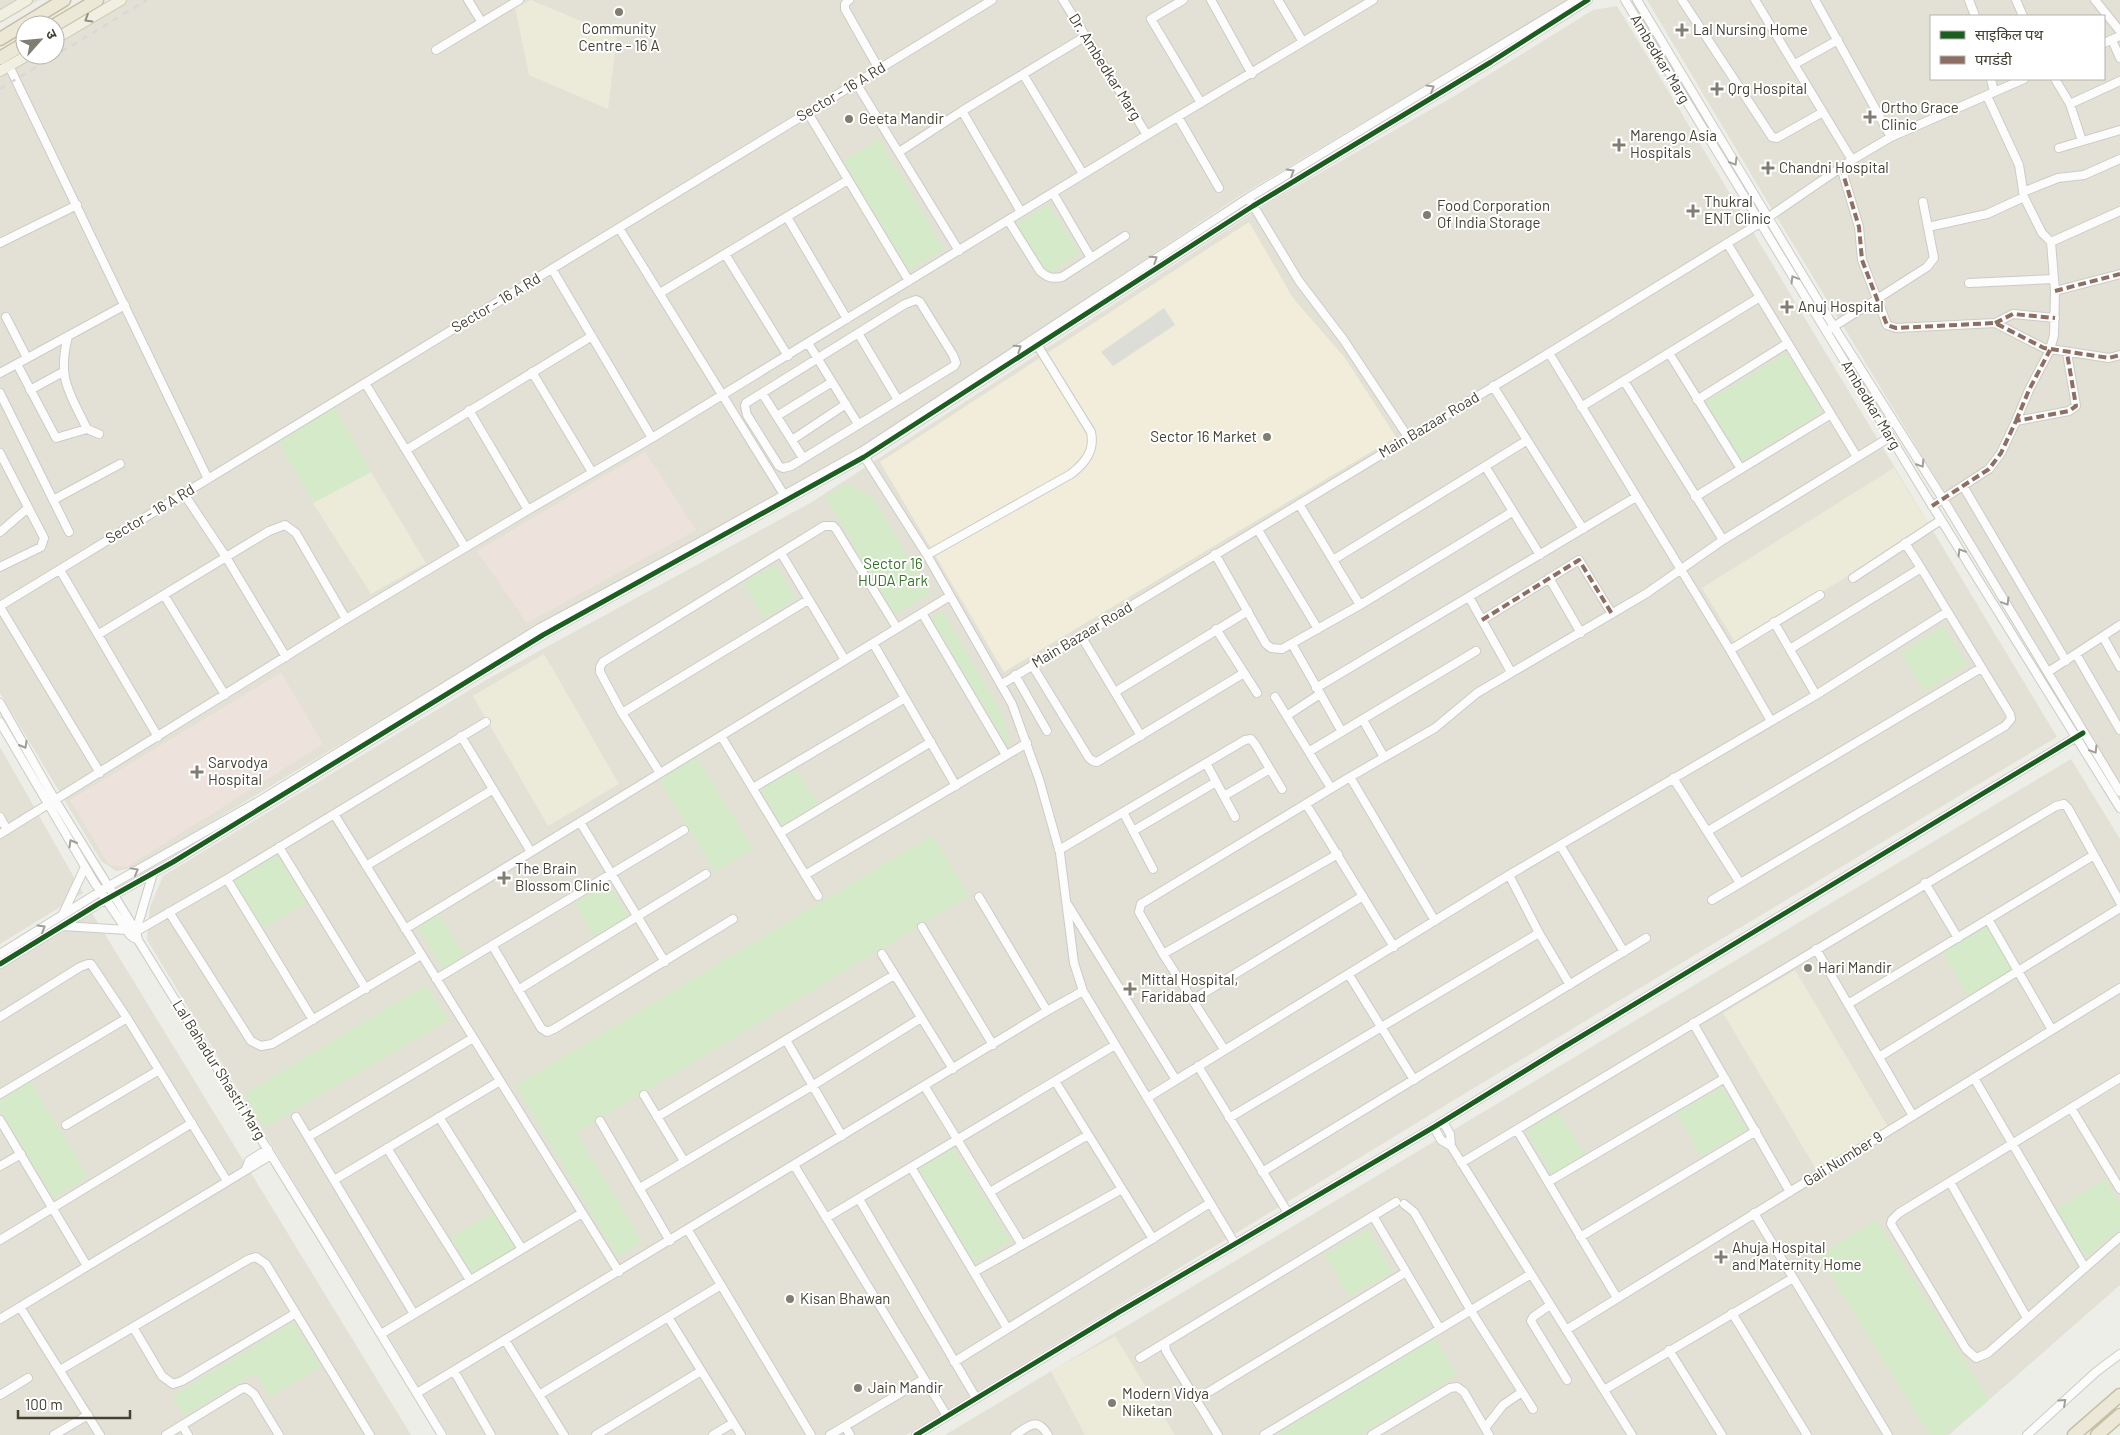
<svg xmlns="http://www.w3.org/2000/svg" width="2120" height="1435" viewBox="0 0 2120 1435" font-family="Barlow,'Noto Sans Devanagari',sans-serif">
	<rect width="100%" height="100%" fill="#eeeee8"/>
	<path fill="#e3e1d5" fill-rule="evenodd" d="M0,0H39L0,23Z
		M124,0H1568L1238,197L859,451L495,651L135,868L116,871L101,861L0,693V74L32,55H55V41Z
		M1647,0H2120V791L1952,505L1779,221ZM1931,16H2104V79H1931Z
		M1617,6L2057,737L1464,1094L906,1435H448L147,940L150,907L163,876L486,680L812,502L1273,200L1456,95L1593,10Z
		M0,747L83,893L0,944Z
		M2071,759L2120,839V1285L1949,1435H945Z
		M92,913L411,1435H0V969Z"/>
	<path fill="#f1edda" d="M1249,222L1293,298L1345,358L1396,437L1004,672L880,462Z"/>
	<path fill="#ecebda" d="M531,0L617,36L608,109L529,75L515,7Z
		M1894,468L1929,525L1737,645L1702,588Z
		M371,472L426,563L371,594L313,503Z
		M544,654L619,784L548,826L473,696Z
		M1795,970L1888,1127L1816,1169L1723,1013Z
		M1115,1336L1175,1435H1085L1051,1371Z"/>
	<path fill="#eee3dc" d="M645,452L696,530L527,623L477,551Z
		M281,673L323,744L127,867L109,865L70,800Z"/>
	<path fill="#d5eac8" d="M879,139L944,249L908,271L843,161Z
		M1048,204L1080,254L1044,277L1012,227Z
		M1786,353L1822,412L1741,462L1705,403Z
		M330,400L371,472L313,503L274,434Z
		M848,483L873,498L930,594L894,615L825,497Z
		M775,564L796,599L764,618L743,584Z
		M942,611L1000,710L1010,743L1007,745L930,618Z
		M1943,626L1967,665L1924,691L1900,653Z
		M695,755L753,849L715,872L657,778Z
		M795,768L818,804L782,826L759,790Z
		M932,835L969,896L576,1133L642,1242L617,1257L515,1086Z
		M276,853L306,903L262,929L232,879Z
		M608,883L628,917L594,937L575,903Z
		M438,912L465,956L442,969L416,926Z
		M1986,926L2012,969L1968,996L1942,952Z
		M425,985L449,1020L264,1128L244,1094Z
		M30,1082L88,1177L53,1198L0,1110V1101Z
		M1722,1087L1747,1130L1701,1156L1676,1113Z
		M1557,1111L1584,1154L1552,1174L1525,1131Z
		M952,1146L1011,1241L972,1264L914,1169Z
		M2105,1179L2120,1204V1229L2083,1259L2054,1210Z
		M493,1212L515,1248L473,1274L450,1238Z
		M1876,1220L1989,1400L1945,1435H1929L1818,1256Z
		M1368,1229L1392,1272L1349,1297L1324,1254Z
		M293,1322L320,1367L270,1397L255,1373L184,1416L172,1396Z
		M1434,1338L1457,1375L1359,1435H1279L1278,1433Z"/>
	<path fill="#ddddd7" d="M1164,308L1175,325L1113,366L1101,352Z"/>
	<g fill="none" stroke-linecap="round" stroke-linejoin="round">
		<g stroke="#ccccc5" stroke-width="10">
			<path id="minor" d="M468,0L481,21
				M849,0L845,4V9L879,69
				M1063,0L1147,135
				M1183,0L1151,19L1201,103
				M1211,0L1252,74
				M1278,0L1303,42
				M1625,0L1925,494L2120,808
				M1637,0L1834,327L1943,499L2120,792
				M1682,0L1772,137L1777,138L1823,112
				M1755,0L1852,160
				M1815,0L1891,137
				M1969,0L1975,16
				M2016,0L2023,16
				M2095,0L2120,31
				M2112,40L2120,58
				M2104,43L2120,36
				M436,50L519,0
				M1795,64L1838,40
				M9,66L208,479
				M1023,74L1083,174
				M1991,79L1994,92
				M2055,79L2070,104L2082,141
				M856,83L959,251
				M1987,96L2019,165L2024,197L2042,233L2051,242L2055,291L2054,335L2050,350L2029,390L2016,421
				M2070,104L2120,81
				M962,111L1021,212
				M808,113L909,281
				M1178,117L1219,188
				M2059,148L2120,130
				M899,152L962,111L1086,36
				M1841,167L1859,227L1862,260L1887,325L1896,328L1995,323L2044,348L2109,358L2120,355
				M2023,192L2058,178L2084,175L2120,159
				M1053,193L1091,258
				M1251,202L1299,281L1343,339L1408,437
				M787,217L847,319
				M1008,220L1040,271C1048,278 1052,279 1062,277L1125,236
				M1928,227L1987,214L2024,197
				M619,228L786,498
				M2051,242L2120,211
				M0,243L77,205
				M1727,243L1857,457
				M725,254L788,356
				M552,269L652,438
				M1969,283L2054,279
				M2055,291L2120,274
				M660,293L848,180
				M916,300L920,302L953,355L956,363L954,366L791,466L783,468L779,466L747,415L745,406L746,403L905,304Z
				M6,317L27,358
				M1995,323L2013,314L2055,318
				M1830,329L1927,267L1934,258L1923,202
				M858,333L898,400
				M68,336C57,379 69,391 87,429
				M808,343L858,424
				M1549,353L1730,650L1771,721
				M1669,353L1741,469
				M17,364L56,438L87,429L99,434
				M532,372L592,472
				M0,373L125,305
				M1624,381L1723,540
				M365,383L465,547
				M1493,386L1583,529
				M30,390L63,372
				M0,393L69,532
				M762,393L803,458
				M1697,400L1788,343
				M1581,407L1760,297
				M469,410L528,510
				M777,416L832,382
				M792,440L846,404
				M406,450L592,336
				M0,453L44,538L41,547L0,567
				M862,453L927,555L1012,704L1039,779L1060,853L1074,963L1083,991L1235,1244
				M1485,466L1540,555
				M1963,486L2066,661
				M184,494L226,557L286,657
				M1695,497L1831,414
				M53,500L120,464
				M1299,504L1360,605
				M1932,506L1989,469L2001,453L2016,421L2069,411L2076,406L2067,353
				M1258,530L1318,629
				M0,532L28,508
				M1905,543L1921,568
				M781,553L845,660
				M1215,554L1266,644L1271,648L1282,649L1360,605L1512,512
				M927,555L1071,474C1085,463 1095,451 1091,432L1036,343
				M1333,560L1526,441
				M60,570L158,737
				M1549,578L1581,633
				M1853,578L1941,520
				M164,595L225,695
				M1469,597L1511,672
				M0,606L992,0
				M0,607L100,773
				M922,613L1006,755
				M1482,620L1579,560L1612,614
				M1774,622L1816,695
				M1216,629L1257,693
				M99,634L269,531L285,525L296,533L346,619
				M1081,636L1141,736
				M2103,637L2120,667
				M873,643L956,786
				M1292,644L1342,732
				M1730,650L1820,595
				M2076,654L2120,730
				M1032,665L1089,758L1093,761L1097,762L1244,673
				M2048,672L2120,625
				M1015,675L1047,731
				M1002,684L1549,353L1760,223L1852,160L1891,137L2024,79
				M1316,688L1636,497
				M1115,692L1248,611
				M1275,697L1331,788
				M0,703L55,800L136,931L138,940L321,1236L442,1435
				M622,713L808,600
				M1288,715L1320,694
				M1363,720L1384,757
				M0,722L94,882L130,935L134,938
				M461,736L531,852
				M721,736L818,896
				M1310,751L1476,651
				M1206,763L1235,817
				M660,773L622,713L600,672V667L603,662L824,526H833L836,529L897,628
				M1350,777L1435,921
				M1673,778L1740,883
				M753,788L905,698
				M1224,796L1270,769
				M1306,804L1394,947
				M1123,812L1153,869
				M334,814L619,1272
				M0,817L7,830
				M580,822L665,962
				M1133,831L1216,782
				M1708,831L1981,668
				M780,833L931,742
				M0,834L346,619L528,510L652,438L1147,135L1373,0
				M1560,845L1624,952
				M279,847L366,989
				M1059,850L1245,740L1251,739L1255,744L1282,789
				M366,866L492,790
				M805,875L1027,743
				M1509,875L1539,933L1570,985
				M227,879L313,1020
				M1925,883L1958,938
				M979,897L1047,1011
				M1712,900L2005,726L2011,719L2010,714L1921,568L1790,649
				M1068,905L1176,1080
				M169,912L251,1041L261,1046L272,1044L421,955
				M63,914L85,867
				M1988,919L2052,1030
				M63,926L127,930
				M922,927L993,1045
				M405,929L950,596
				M136,931L153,873
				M130,935L227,879L486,722
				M492,945L541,1028L547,1032L554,1029L733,919
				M1816,949L1913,1116
				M0,954L109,886L261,800L540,628L691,547L861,452L1248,198L1576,0
				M882,954L953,1069
				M1163,954L1338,854
				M0,964L98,904L173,862L543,635L864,457L1253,206L1491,62L1588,0
				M1349,975L1414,1080
				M436,979L684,830
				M518,990L706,874
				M1194,999L1363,896
				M1848,1004L2094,855
				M0,1017L80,967L88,964H91L127,1018L227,1181
				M1693,1023L1790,1192
				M786,1040L842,1136
				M1224,1049L1163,954L1139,912L1141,904L1350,777L1435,728L1477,693L1647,593L1723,540L1890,437
				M1879,1057L2120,908
				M1198,1066L1288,1213
				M1974,1078L2085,1268
				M2120,1078L1899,1213L1892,1220L1891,1224L1966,1349L1976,1358L1988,1353L2120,1237
				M1055,1081L1153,1239
				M925,1087L1022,1245
				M0,1094L127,1018
				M644,1095L684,1161
				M1147,1098L1509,875L1816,695L1947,612
				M2071,1108L2120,1189
				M296,1117L414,1314
				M439,1117L522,1249
				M657,1117L894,975
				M1229,1118L1539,933
				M0,1120L87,1266
				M600,1121L670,1241
				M66,1125L159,1070
				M1434,1127L1441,1140L1451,1146L1450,1134L1443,1122
				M1517,1130L1617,1298
				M308,1137L473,1038
				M1451,1146L1632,1435
				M387,1148L470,1280
				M1461,1163L2056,806L2064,804L2068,808L2120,902
				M794,1165L947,1416
				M0,1166L21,1154
				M911,1167L1007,1328
				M246,1169L249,1161L268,1149
				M1262,1172L1646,938
				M334,1180L500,1081
				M1548,1182L1725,1078
				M1950,1182L2027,1318
				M640,1188L812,1086L921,1018
				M990,1192L1088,1135
				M859,1199L976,1398
				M1404,1204L1414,1212L1471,1311L1533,1409
				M1754,1213L1888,1435
				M1373,1216L1440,1329
				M826,1218L1115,1045
				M688,1230L811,1435
				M1580,1237L1756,1131
				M0,1240L192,1123
				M974,1272L1122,1189
				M1550,1305L1533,1317L1531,1321L1567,1380
				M20,1307L100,1435
				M1732,1313L1807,1435
				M668,1317L741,1435
				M0,1319L271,1155
				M133,1327L162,1376L173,1384L182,1381L296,1313
				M1566,1330L2120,988
				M381,1334L582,1213
				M505,1340L564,1435
				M1165,1343L1166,1351L1218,1435
				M1669,1350L1722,1435
				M1140,1358L1396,1202
				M954,1362L1210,1203
				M60,1370L249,1259L256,1257L266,1264L370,1435
				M454,1371L491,1435
				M1604,1390L1793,1278
				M417,1393L1047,1011L1083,991
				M0,1395L28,1378
				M539,1395L721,1285
				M1197,1399L1406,1272
				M182,1425L188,1435
				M845,1426L850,1435
				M1485,1428L1503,1405L1522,1392
				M54,1435L88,1415
				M166,1435L241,1389L246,1388L254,1394L279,1435
				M596,1435L701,1371
				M713,1435L733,1423
				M830,1435L924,1379
				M916,1435L1119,1312L1434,1127L1562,1048L2083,733
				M1015,1435C1029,1426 1037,1416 1048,1435
				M1264,1435L1531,1274
				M1372,1435L1450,1388L1457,1387L1464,1392L1489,1435
				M2027,1435L2096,1372L2120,1354"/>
		</g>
		<g stroke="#d0ceb5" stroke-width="12">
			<path id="major" d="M0,16L27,0
				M55,39L121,0
				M0,71L28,55"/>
		</g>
		<g stroke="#c6c0a3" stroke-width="15">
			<path id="highway" d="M55,25L97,0
				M0,39L64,0
				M0,58L25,43
				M2074,1435L2120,1395
				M2097,1435L2120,1415"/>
		</g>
		<use href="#minor" stroke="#fcfcfc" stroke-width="8"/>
		<use href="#major" stroke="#f0efe2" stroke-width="10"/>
		<use href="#highway" stroke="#ebe8d8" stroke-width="12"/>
		<path stroke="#d8d8d7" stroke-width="2.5" stroke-dasharray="6 6" stroke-linecap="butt" d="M0,89L147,0"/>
		<path stroke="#8d6e63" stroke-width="4" stroke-dasharray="8 4" stroke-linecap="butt" d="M1841,167L1859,227L1862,260L1887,325L1896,328L1995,323L2044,348L2109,358L2120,355
			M2055,291L2120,274
			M1995,323L2013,314L2055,318
			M2016,421L2029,390L2050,350
			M1932,506L1989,469L2001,453L2016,421L2069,411L2076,406L2067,353
			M1482,620L1579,560L1612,614"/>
		<g stroke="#fff" stroke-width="8">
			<path id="cycleway" d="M0,964L98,904L173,862L543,635L864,457L1253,206L1491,62L1588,0
				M916,1435L1119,1312L1434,1127L1562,1048L2083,733"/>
		</g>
		<use href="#cycleway" stroke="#1b5e20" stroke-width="5"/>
	</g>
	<defs><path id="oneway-chevron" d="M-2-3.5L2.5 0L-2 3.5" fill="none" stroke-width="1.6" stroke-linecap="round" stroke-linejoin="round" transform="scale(1.25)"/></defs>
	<use stroke="#918f82" href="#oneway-chevron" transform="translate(88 19) rotate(149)"/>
	<g stroke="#a09e98">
		<use href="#oneway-chevron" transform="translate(1431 88) rotate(-31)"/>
		<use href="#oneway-chevron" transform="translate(1734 162) rotate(59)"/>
		<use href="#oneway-chevron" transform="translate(1291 172) rotate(-31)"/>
		<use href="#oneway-chevron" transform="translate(1154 259) rotate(-33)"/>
		<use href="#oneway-chevron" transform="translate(1794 279) rotate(-121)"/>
		<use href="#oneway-chevron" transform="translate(1018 348) rotate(-33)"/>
		<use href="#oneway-chevron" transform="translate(1921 464) rotate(58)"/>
		<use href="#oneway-chevron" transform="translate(1961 552) rotate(-122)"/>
		<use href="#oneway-chevron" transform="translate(2006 602) rotate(59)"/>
		<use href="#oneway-chevron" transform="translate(24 745) rotate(60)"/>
		<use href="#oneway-chevron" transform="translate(2094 750) rotate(58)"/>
		<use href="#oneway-chevron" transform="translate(72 843) rotate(-120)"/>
		<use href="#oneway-chevron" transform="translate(135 871) rotate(-29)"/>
		<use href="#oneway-chevron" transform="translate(42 928) rotate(-31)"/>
		<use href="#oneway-chevron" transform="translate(2063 1402) rotate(-42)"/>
	</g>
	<g fill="#807e73" stroke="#fff" stroke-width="2">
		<circle cx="619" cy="12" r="5"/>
		<path d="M1679.5 22.5h5v5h5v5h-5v5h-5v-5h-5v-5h5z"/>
		<path d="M1714.5 81.5h5v5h5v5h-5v5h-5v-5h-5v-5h5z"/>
		<path d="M1867.5 109.5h5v5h5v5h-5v5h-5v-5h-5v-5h5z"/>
		<circle cx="849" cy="119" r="5"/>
		<path d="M1616.5 137.5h5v5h5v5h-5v5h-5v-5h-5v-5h5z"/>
		<path d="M1765.5 160.5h5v5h5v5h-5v5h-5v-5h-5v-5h5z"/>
		<path d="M1690.5 203.5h5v5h5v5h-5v5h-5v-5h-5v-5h5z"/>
		<circle cx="1427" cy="215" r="5"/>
		<path d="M1784.5 299.5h5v5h5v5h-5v5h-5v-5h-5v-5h5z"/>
		<circle cx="1267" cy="437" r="5"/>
		<path d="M194.5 764.5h5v5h5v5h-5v5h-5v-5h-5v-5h5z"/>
		<path d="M501.5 870.5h5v5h5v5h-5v5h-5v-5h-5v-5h5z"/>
		<circle cx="1808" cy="968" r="5"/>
		<path d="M1127.5 981.5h5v5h5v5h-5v5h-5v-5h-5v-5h5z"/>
		<path d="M1718.5 1249.5h5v5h5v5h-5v5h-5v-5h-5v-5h5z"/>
		<circle cx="790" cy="1299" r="5"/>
		<circle cx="858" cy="1388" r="5"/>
		<circle cx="1112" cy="1403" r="5"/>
	</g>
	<g text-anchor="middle" stroke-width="4" stroke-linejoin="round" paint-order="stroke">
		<g font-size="15" fill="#444134" stroke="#fff" text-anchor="start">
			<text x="619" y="34" text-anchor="middle">Community<tspan x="619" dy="17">Centre - 16 A</tspan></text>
			<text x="1693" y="35">Lal Nursing Home</text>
			<text x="1728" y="94">Qrg Hospital</text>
			<text x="1881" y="113">Ortho Grace<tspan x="1881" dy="17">Clinic</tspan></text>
			<text x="859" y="124">Geeta Mandir</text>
			<text x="1630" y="141">Marengo Asia<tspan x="1630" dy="17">Hospitals</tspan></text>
			<text x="1779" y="173">Chandni Hospital</text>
			<text x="1704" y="207">Thukral<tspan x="1704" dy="17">ENT Clinic</tspan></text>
			<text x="1437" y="211">Food Corporation<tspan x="1437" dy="17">Of India Storage</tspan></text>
			<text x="1798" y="312">Anuj Hospital</text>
			<text x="1257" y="442" text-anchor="end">Sector 16 Market</text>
			<text x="208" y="768">Sarvodya<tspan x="208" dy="17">Hospital</tspan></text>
			<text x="515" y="874">The Brain<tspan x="515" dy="17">Blossom Clinic</tspan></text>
			<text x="1818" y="973">Hari Mandir</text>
			<text x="1141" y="985">Mittal Hospital,<tspan x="1141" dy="17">Faridabad</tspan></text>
			<text x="1732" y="1253">Ahuja Hospital<tspan x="1732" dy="17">and Maternity Home</tspan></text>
			<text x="800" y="1304">Kisan Bhawan</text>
			<text x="868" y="1393">Jain Mandir</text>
			<text x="1122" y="1399">Modern Vidya<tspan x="1122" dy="17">Niketan</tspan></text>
		</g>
		<g font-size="15" fill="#444134" stroke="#fff">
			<text transform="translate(1660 59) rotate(59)" y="5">Ambedkar Marg</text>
			<text transform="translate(1105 67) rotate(58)" y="5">Dr. Ambedkar Marg</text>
			<text transform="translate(841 92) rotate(-31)" y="5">Sector - 16 A Rd</text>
			<text transform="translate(496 303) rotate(-31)" y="5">Sector - 16 A Rd</text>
			<text transform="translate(1871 405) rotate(59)" y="5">Ambedkar Marg</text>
			<text transform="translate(1429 425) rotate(-31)" y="5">Main Bazaar Road</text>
			<text transform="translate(150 514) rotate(-31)" y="5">Sector - 16 A Rd</text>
			<text transform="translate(1082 635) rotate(-31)" y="5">Main Bazaar Road</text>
			<text transform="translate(219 1070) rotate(58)" y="5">Lal Bahadur Shastri Marg</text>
			<text transform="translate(1843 1159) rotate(-32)" y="5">Gali Number 9</text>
		</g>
		<g font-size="15" fill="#367528" stroke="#fff">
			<text x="893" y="569">Sector 16<tspan x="893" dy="17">HUDA Park</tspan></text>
		</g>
	</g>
	<rect x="1930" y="15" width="175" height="65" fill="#ffffff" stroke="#b4b3ae"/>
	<rect x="1940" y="31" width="25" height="8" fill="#1b5e20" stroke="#b4b3ae"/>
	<text x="1975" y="40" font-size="15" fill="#444134">साइकिल पथ</text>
	<rect x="1940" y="56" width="25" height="8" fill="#8d6e63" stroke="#b4b3ae"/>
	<text x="1975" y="65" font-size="15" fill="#444134">पगडंडी</text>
	<g transform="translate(40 40) rotate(63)"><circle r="24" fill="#ffffff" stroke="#b4b3ae"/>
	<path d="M0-4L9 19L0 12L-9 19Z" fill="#807e73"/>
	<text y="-8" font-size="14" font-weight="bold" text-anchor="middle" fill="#444134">उ</text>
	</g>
	<path d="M18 1410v8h112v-8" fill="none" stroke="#444134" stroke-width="2.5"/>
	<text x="25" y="1410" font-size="15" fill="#444134" stroke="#ffffff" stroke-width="4" paint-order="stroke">100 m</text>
</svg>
